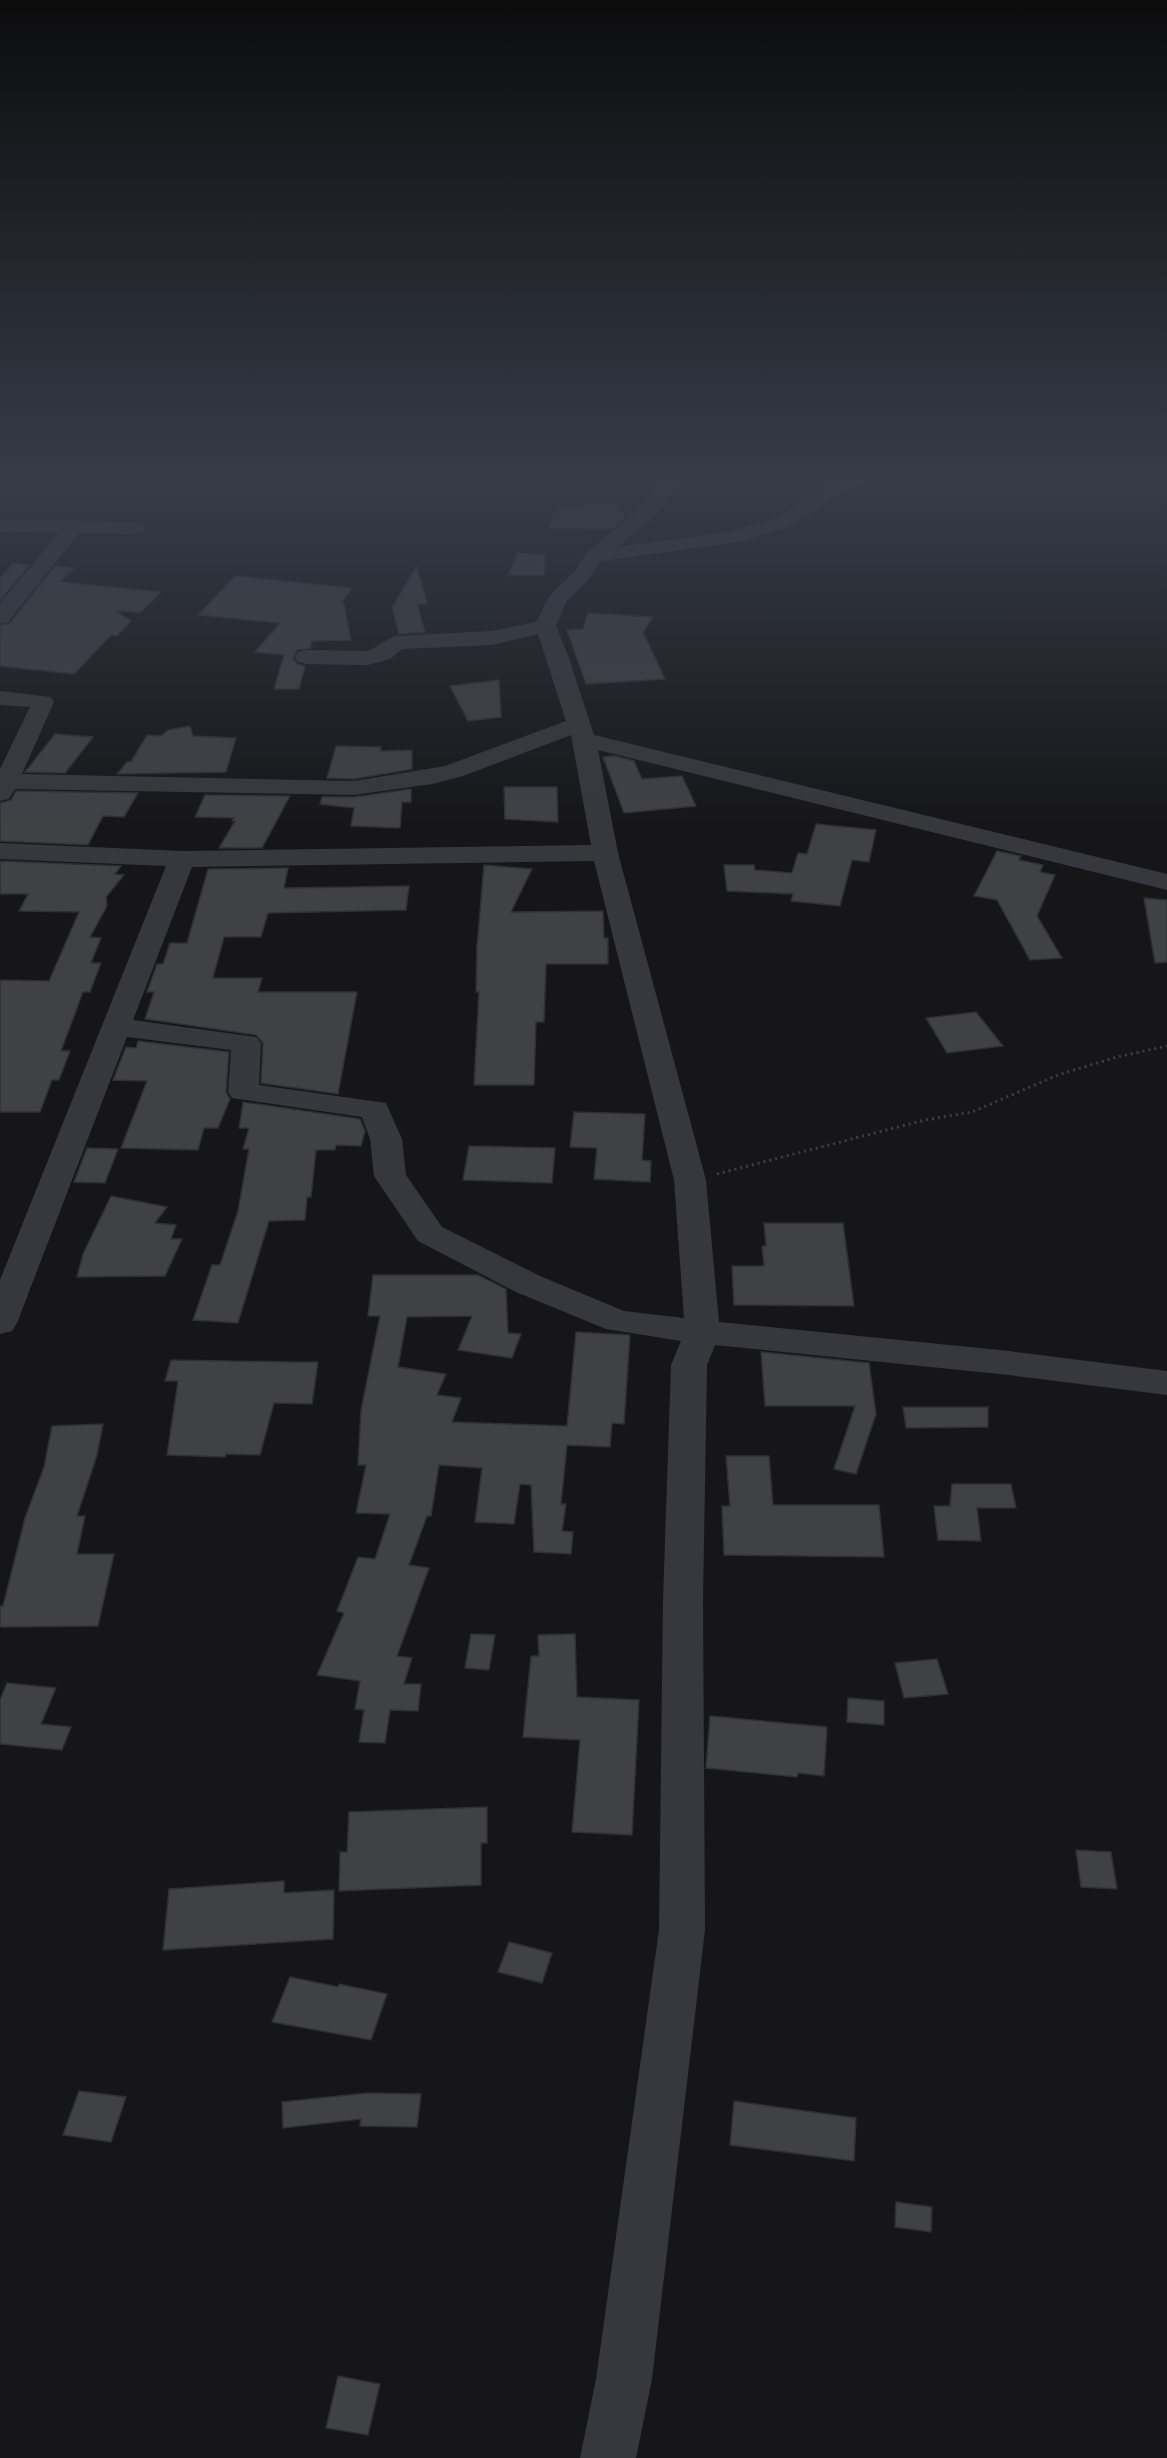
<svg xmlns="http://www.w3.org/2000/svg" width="1167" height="2458" viewBox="0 0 1167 2458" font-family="'Varela Round',sans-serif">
	<rect width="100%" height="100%" fill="#161618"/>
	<path fill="#404145" stroke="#303034" stroke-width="1.5" d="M586,502L619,503L617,510L625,511L624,519L611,529L548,528L557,507L583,508Z
		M518,553L545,555L544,575H508Z
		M13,563L29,565L0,600V579Z
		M55,566L74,568L60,582L161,592L140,613L114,610L131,621L117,636L111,635L74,674L0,666V625L10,623Z
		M417,566L427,604H417L425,632L399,634L392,607Z
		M235,576L352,588L341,603L344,604L351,640L312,641L310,648L297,650L293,658L297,664L305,666L299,689H274L284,655L255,652L280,623L198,615Z
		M588,613L653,617L643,632L665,679L586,684L567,630L583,629Z
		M499,680L501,717L468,721L450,686Z
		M190,726L193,736L236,738L226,772L117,774L128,761L131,762L147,735L161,736L168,730Z
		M55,734L93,737L65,773L25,772Z
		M336,746L381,747V751L412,750V769L354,779L327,778Z
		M615,756L634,761L642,779L682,776L696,806L624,813L603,757Z
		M504,787H557L558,822L505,819Z
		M411,789V802H402L400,828L351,826L354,808L320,804L322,797H354Z
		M16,791L138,793L124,817L103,816L88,845L0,841V803L11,800Z
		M205,795L290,796L262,848H219L235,821H232L234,818L195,817Z
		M816,824L876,830L869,862L852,860L840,906L791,901L793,894L727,891L724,865H754L755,870L792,873L798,853L807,854Z
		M997,851L1021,856L1019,860L1043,865L1040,872L1055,875L1037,916L1062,958L1030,960L997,900L974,896Z
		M0,861L121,866L115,874L124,875L106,897L107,906L90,937L101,938L91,963H101L90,992H83L61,1051H70L59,1080H52L40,1112H0V980L49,981L79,912L19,911L28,894H0Z
		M484,865L532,869L511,912L603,911L604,938H608V964H546L544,1022H536L534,1085H474L479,992H476L477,946Z
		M288,868L284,888L409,886L406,910L268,913L261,937H224L213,978H262L258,992H357L338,1094L261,1083L263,1043L256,1035L145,1019L154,992H147L157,964H163L170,943H187L208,869Z
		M1144,898L1167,900V962L1155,963Z
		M976,1012L1003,1046L947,1053L926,1018Z
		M138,1041L229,1052L226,1092L230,1099L218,1128H204L198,1150L121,1148L147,1081L113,1080L126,1047L136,1048Z
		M243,1102L360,1119L365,1131L361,1146L336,1145L335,1150H316L311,1197H307L305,1220L269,1221L238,1323L193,1320L212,1265H220L238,1211L249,1149H243L249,1128H239Z
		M574,1112L645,1114L642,1160L651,1161L650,1182L594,1179L597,1148L570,1147Z
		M469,1146L555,1148L552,1183L463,1180Z
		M87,1148L118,1149L105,1183L74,1182Z
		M111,1196L167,1207L155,1223L176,1225L171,1239H182L165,1276L77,1277L83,1254Z
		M764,1223H843L854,1306L734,1305L732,1266H764L762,1246H766Z
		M373,1275H478L506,1289L508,1333L521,1334L512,1358L458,1350L472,1316L407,1317L398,1367L446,1374L437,1395L461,1398L452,1422L567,1426L576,1332L630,1335L624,1424L612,1423L610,1447L567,1445L561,1504H566L562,1531L573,1532L571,1554L534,1552L531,1485L520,1484L514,1524L475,1522L482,1468L439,1465L431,1516H427L409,1565L429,1568L397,1656L412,1658L404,1684H421L418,1711L390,1710L385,1743L359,1742L364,1710L355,1709L360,1681L317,1675L344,1613L337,1611L358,1557L375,1559L390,1514L356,1513L366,1465H358L361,1410L380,1316H368Z
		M761,1352L869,1363L876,1414L856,1474L834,1469L855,1406H765Z
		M171,1360L292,1362H318L312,1404L274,1403L260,1455L226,1454L225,1457L167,1455L178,1381H165Z
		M903,1407H988V1427L906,1428Z
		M103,1424L97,1455L77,1516H85L77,1554H114L98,1626L0,1627V1606H3L25,1518L44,1467L52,1426Z
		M726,1456H769L773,1505H879L884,1557L724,1555L722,1506H730Z
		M952,1484H1011L1016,1508H977L981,1541L938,1540L934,1506H950Z
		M471,1634L495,1635L489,1670L465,1668Z
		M575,1634L577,1697L639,1700L632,1835L572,1832L580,1740L523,1737L531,1656H539L538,1635Z
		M937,1659L948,1694L904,1698L895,1663Z
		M7,1683L56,1688L41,1724L71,1727L62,1750L0,1744V1700Z
		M848,1698L884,1701V1725L847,1722Z
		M710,1716L827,1727L824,1776L798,1773L797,1777L706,1768Z
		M487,1807V1843H481V1885L339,1891L340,1852H347L349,1812Z
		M1076,1850L1111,1852L1117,1889L1081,1887Z
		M284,1881V1893L334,1890L333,1939L163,1950L169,1889Z
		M509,1942L552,1953L542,1983L498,1972Z
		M290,1977L338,1987L339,1984L387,1994L371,2040L272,2022Z
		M79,2091L126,2097L111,2142L63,2135Z
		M367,2093L421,2094L417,2127L360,2126L361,2119L283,2128L282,2102Z
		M734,2101L856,2118L854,2161L730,2145Z
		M896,2202L932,2207L931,2232L895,2227Z
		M338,2376L380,2384L368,2435L326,2428Z"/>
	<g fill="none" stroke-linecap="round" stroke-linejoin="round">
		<path stroke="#3d3f44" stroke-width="3" stroke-dasharray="2 4" stroke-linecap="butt" d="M717,1174L925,1120L972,1112L1058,1075L1117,1057L1167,1046"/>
		<path fill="#37383d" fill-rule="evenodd" d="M658,484H676C673,504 633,534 617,547L729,532L777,518L815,492L834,484H859L857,488L829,500L791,526L738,542L601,561L587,581L566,602L556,626L569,658L594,735L1167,874V890L598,750L618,853L706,1180L719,1322L1009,1351L1167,1371V1395L1009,1375L715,1345L707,1365L703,1601L705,1930L652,2379L636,2458H580L596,2379L659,1930L663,1601L671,1365L681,1341L606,1329L516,1292L418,1241L374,1176L370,1139L362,1117L232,1098L228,1092L231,1050L127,1037L17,1323L12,1331L0,1334V1280L166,866L0,859V843L182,851L591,845L571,735L463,776L432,784L354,795L15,789L9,799L0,801V769L30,707L0,705V691L51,697L54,702L22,774L354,781L445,766L566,721L538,634L492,645L402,649L390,659L368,665L306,664L298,662L295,657L298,652L306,650L367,651C378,648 385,639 396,636L492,631L536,622L550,595L573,573L587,552L636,512ZM594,861L674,1180L684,1318L624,1311L540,1276L442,1227L406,1175L402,1139L386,1103L259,1085L261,1043L256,1037L133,1020L192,867Z
			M0,520L135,522L142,524L145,528L142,532L135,534L79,533L8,622L0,623V603L59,533L0,532Z"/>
	</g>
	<linearGradient id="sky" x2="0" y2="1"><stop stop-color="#0c0c0d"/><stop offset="0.58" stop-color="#363c48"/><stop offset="1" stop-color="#363c48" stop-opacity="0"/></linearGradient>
	<rect width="1167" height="828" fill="url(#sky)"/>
</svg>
